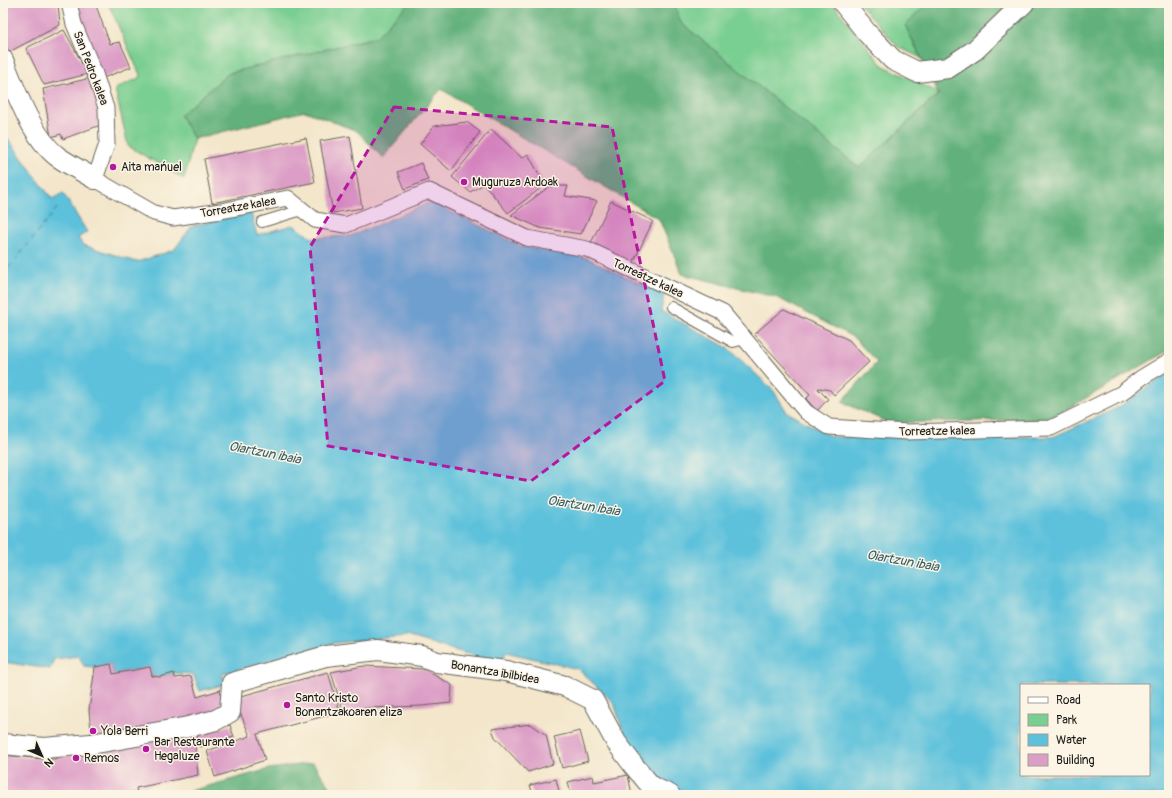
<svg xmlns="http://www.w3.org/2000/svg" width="1172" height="798" viewBox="0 0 1172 798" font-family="Pangolin,sans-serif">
	<rect width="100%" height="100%" fill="#fcf5e5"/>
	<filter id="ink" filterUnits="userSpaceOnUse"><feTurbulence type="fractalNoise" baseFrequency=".025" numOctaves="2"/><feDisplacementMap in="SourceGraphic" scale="8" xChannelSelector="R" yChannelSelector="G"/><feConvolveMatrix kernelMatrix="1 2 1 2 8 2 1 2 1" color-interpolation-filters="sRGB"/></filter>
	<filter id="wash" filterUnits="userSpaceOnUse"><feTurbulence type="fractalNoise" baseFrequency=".012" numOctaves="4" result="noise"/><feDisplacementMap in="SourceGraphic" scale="16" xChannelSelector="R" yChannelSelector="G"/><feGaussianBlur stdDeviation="0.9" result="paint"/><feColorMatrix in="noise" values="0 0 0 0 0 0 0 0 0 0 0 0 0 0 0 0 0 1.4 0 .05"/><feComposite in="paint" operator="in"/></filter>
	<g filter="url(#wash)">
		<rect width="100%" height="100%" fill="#f3e6ca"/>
		<path fill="#79ce91" stroke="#4a7556" d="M108,3H409L376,37L229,73L180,115L194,139L184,179L128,146L115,89L141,77Z
			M674,3H832L882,65L939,93L859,168L681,23Z
			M859,3H928L905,25L921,58L897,46Z"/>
		<path fill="#62b17b" stroke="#3f664c" d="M409,3H674L681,23L859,168L939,94L905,25L928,3H1169V350L1050,419L889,423L842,402L877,362L853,337L778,298L682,274L659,219L441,89L383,158L357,131L305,111L194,139L180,115L229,73L376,37Z
			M313,763L336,795H176L269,769Z"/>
		<path fill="#5dc1db" stroke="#3c6e7c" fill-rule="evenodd" d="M3,132L52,199L63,193L87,232L78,238L83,245L137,262L174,250L192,226L251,213L257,235L293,225L312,238L351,236L431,202L521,246L587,258L664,295L661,311L728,348L773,390L787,412L832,437H1053L1119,407L1169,373V795H693L670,790L627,743L614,703L578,669L506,652L502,664L406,636L335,643L222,674L226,684L200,691L193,674L174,673L160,677L152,676L150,667L113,674L111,664L95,667L84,666L79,656L54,659L50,669L3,662ZM1021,685H1149V775H1021Z"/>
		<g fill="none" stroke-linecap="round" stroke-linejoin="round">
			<path stroke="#365e68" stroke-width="1" stroke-dasharray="5 4" stroke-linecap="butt" d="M3,275L59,206"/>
		</g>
		<g id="blocks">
			<path fill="#dc9dc6" d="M7,3H58L60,25L9,52L3,38V4Z
				M72,3H95L110,44L120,42L131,67L98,80Z
				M64,30L88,74L44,85L26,48Z
				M91,78L106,123L63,139L61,134L51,137L43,89Z
				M467,122L480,132L451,171L420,144L434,126Z
				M491,129L522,158L528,154L545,185L508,213L484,184L470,192L452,177Z
				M350,136L362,208L333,213L320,141Z
				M306,138L315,182L212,203L204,159Z
				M421,163L428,180L405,189L398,172Z
				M550,186H568L565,196L597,201L581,234L540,228L511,215Z
				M611,201L653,221L633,263L591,243Z
				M784,309L849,340L869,362L834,395L830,390L819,388L818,389L828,399L817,411L806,399L810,395L754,334Z
				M111,664L113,674L150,667L152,676L160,677L174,673L175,678L191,676L197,697L220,690L225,710L92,741L89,710L95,667Z
				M364,666L423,669L452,685L451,703L422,706L367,708L343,711L331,672Z
				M328,672L340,712L257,734L265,760L215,777L207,751L250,736L234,698Z
				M531,724L546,735L553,764L528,772L495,737L492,729Z
				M230,725L234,737L200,747L197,735Z
				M580,731L588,761L562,768L554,737Z
				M194,735L198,775L136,788L137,792L117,793V795H3V755L43,759H57V756L93,755L92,747Z
				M628,775L632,795H571L568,782L593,776L594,782Z
				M556,779L560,795H533L530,785Z"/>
		</g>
	</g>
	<g filter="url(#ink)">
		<use href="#blocks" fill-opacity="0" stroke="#676359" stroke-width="1"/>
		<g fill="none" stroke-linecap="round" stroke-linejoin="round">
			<g stroke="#676359" stroke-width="12">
				<path id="service" d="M262,222L302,210
					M671,307L733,342L745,339"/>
			</g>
			<g stroke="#676359" stroke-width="17">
				<path id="pedestrian" d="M69,3L74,24L95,74L106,108L107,144L95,179L154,213L173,218L221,211L288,198L315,220L346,225L429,191L527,238L587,249L723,313L806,412L829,427L907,432L1051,428L1122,393L1141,378L1169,361"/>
			</g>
			<g stroke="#676359" stroke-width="22">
				<path id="minor" d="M843,3L867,33L893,60L917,72L948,68L975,50L1024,3
					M3,60C15,89 32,138 58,157C70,165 83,172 95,179
					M3,744L44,748L91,744L188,727L216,720L230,712L232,683L326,656L378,650L422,656L437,662L506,671L565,686L593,700L616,742L634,766L652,787L670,795"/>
			</g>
			<use href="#service" stroke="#fff" stroke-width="10"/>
			<use href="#pedestrian" stroke="#fff" stroke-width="15"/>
			<use href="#minor" stroke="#fff" stroke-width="20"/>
		</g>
	</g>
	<path fill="#b5179e" fill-opacity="0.2" stroke="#b5179e" stroke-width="3" stroke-dasharray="8 5" stroke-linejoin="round" d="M394,107L612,127L665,381L531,481L328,446L310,247Z"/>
	<g fill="#b5179e" stroke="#fcf5e5" stroke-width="1.5">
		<circle cx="113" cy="167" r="4"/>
		<circle cx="464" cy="182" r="4"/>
		<circle cx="287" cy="705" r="4"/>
		<circle cx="93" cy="731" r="4"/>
		<circle cx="146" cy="749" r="4"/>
		<circle cx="76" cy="758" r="4"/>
	</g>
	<g text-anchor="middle" stroke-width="3" stroke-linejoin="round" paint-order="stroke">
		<g font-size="12" fill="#1c1c1c" stroke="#fcf5e5">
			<text transform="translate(91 68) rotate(69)" y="4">San Pedro kalea</text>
			<text transform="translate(238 207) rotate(-10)" y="4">Torreatze kalea</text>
			<text transform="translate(648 278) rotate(25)" y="4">Torreatze kalea</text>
			<text transform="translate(937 431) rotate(-1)" y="4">Torreatze kalea</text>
			<text transform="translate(495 672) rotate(10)" y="4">Bonantza ibilbidea</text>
		</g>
		<g font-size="12" fill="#1c1c1c" stroke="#fcf5e5" text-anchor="start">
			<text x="121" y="171">Aita mańuel</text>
			<text x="472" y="186">Muguruza Ardoak</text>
			<text x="295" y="702">Santo Kristo<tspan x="295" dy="14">Bonantzakoaren eliza</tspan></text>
			<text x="101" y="735">Yola Berri</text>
			<text x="154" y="746">Bar Restaurante<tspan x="154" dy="14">Hegaluze</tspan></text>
			<text x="84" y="762">Remos</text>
		</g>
		<g font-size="13" font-style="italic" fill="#365e68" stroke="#fcf5e5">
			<text transform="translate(265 452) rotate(11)" y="5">Oiartzun ibaia</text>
			<text transform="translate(584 505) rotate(9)" y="5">Oiartzun ibaia</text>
			<text transform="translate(903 560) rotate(10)" y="5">Oiartzun ibaia</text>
		</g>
	</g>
	<rect width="1172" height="798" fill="none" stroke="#fcf5e5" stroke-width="16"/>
	<rect x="1020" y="684" width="130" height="92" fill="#fcf5e5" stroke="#a29e95"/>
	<rect x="1028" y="697" width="20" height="6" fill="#ffffff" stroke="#a29e95"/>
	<text x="1056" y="704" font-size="12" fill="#1c1c1c">Road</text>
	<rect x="1028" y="714" width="20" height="12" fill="#79ce91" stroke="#a29e95"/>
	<text x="1056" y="724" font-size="12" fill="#1c1c1c">Park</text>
	<rect x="1028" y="734" width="20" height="12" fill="#5dc1db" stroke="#a29e95"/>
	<text x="1056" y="744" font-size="12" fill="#1c1c1c">Water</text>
	<rect x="1028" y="754" width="20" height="12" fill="#dc9dc6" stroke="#a29e95"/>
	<text x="1056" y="764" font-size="12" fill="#1c1c1c">Building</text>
	<g transform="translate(42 756) rotate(135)" stroke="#fcf5e5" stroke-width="3" paint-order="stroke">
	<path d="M0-3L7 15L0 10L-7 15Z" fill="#1c1c1c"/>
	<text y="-6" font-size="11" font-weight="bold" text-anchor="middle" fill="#1c1c1c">N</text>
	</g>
</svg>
